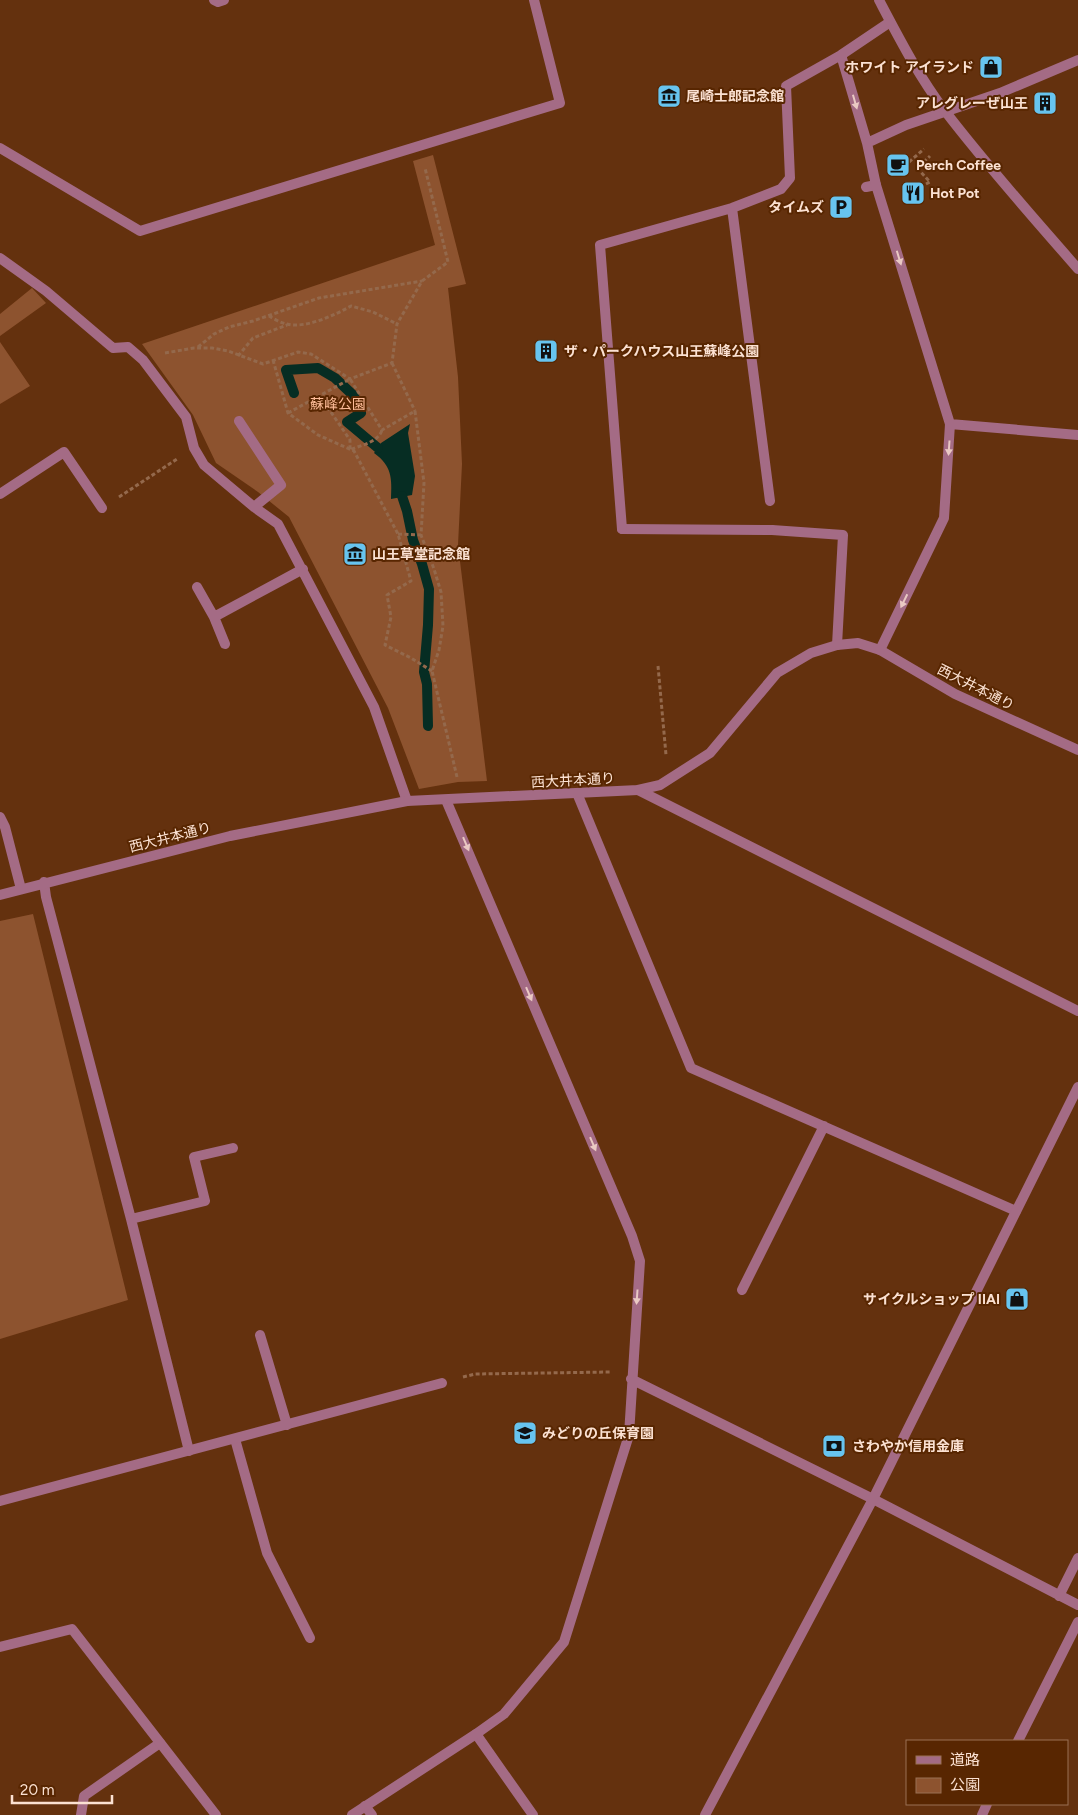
<svg xmlns="http://www.w3.org/2000/svg" width="1078" height="1815" viewBox="0 0 1078 1815" font-family="Figtree,'Noto Sans JP',sans-serif">
	<rect width="100%" height="100%" fill="#64310e"/>
	<path fill="#8d532f" d="M433,155L466,284L448,288L458,377L462,464L458,545L487,781L458,782L419,789L388,708L289,517L258,492L216,463L193,415L142,344L435,245L413,161Z
		M32,288L46,303L0,336V314Z
		M0,342L30,386L0,404Z
		M33,914L128,1300L0,1339V921Z"/>
	<path fill="#062d23" d="M410,424L408,433L415,476L412,495L391,499C392,478 392,466 374,453L381,443Z"/>
	<g fill="none" stroke-linecap="round" stroke-linejoin="round">
		<path stroke="#062d23" stroke-width="10" d="M294,393L286,370L318,368L335,378L354,396L361,413L347,422L378,448
			M402,496L407,511L413,540L422,564L429,589L428,625L424,672L427,684L428,726"/>
		<path stroke="#94694c" stroke-width="3" stroke-dasharray="4 2.5" stroke-linecap="butt" d="M909,162L924,149
			M926,184L930,182L917,168L930,156
			M269,316C274,319 281,323 287,324C305,329 335,315 351,306L373,312L397,324
			M198,347L214,334L229,327L253,321L319,298L422,281
			M165,353L194,348H212L228,351L263,364L298,352L311,354L350,379L392,363L397,324L422,281L448,262L425,168
			M238,356L253,338L287,325
			M273,360L288,413L318,435L354,451L398,534L411,581L387,595L391,617L385,645L411,658L432,671
			M392,363L415,411
			M320,396L350,440V450C360,445 378,443 382,430
			M288,413L350,379L382,430L415,411L424,483L421,535L434,569L441,592L443,626L439,650L432,671L457,777
			M119,497L177,459
			M398,534L421,535
			M658,666L666,755
			M463,1377L475,1374L611,1372"/>
		<path stroke="#a46b85" stroke-width="10" d="M866,187L876,185
			M0,258L46,291L113,348L128,347L143,360L186,417L194,448L204,465L254,507L278,524L374,707L407,801
			M239,421L281,485L254,507
			M0,494L64,452L102,508
			M622,529L772,530
			M197,587L214,617L225,644
			M214,617L303,569
			M577,793L691,1068L1016,1211
			M0,817L5,827L21,889
			M44,882L46,897L131,1219L189,1451
			M131,1219L205,1201L194,1157L233,1148
			M742,1290L824,1126
			M260,1335L287,1425
			M235,1439L267,1553L310,1638
			M476,1734L533,1815
			M365,1806L372,1815
			M81,1815L84,1796L160,1743"/>
		<path stroke="#a46b85" stroke-width="10" d="M214,0L218,2L224,0
			M841,55L867,143L876,185L950,424L944,518L880,650
			M867,143L906,125L1000,93L1078,60
			M0,148L140,231L560,103L534,0
			M732,208L770,501
			M950,424L1078,435
			M622,529L600,245L732,208L781,189L790,178L786,86L841,55L890,22
			M772,530L843,535L837,645
			M638,790L1078,1011
			M631,1379L873,1499L1078,1605
			M0,1501L442,1383
			M1059,1596L1078,1558
			M0,1647L72,1629L216,1815
			M1018,1741L1078,1622
			M352,1815L476,1734L504,1714L564,1642L629,1435L640,1261L632,1236L446,800
			M982,1815L987,1804"/>
		<path stroke="#a46b85" stroke-width="10" d="M879,0C899,38 919,77 945,111C987,166 1033,217 1078,269
			M0,895L230,836L407,801L638,790L660,785L710,753L777,673L811,653L837,645L858,643L880,650L955,694L1078,750
			M705,1815L873,1499L1078,1087"/>
	</g>
	<defs><path id="oneway-solid" d="M-6-.8H1V-3.2L6.5 0L1 3.2V.8H-6Z" transform="scale(1.25)"/></defs>
	<g fill="#eac9c3">
		<use href="#oneway-solid" transform="translate(855 102) rotate(74)"/>
		<use href="#oneway-solid" transform="translate(899 258) rotate(73)"/>
		<use href="#oneway-solid" transform="translate(949 448) rotate(94)"/>
		<use href="#oneway-solid" transform="translate(904 601) rotate(116)"/>
		<use href="#oneway-solid" transform="translate(466 844) rotate(67)"/>
		<use href="#oneway-solid" transform="translate(529 994) rotate(67)"/>
		<use href="#oneway-solid" transform="translate(593 1144) rotate(67)"/>
		<use href="#oneway-solid" transform="translate(637 1297) rotate(94)"/>
	</g>
	<defs>
		<g id="shop-square" transform="scale(1.25)"><rect x="-9" y="-9" width="18" height="18" rx="4" fill="#67c4ef" stroke="#582601"/><path d="M-5-2.5h2.3a2.7 3.5 0 0 1 5.4 0H5L5.5 6h-11ZM-1.5-2.5h3a1.5 2.3 0 0 0-3 0Z" fill="#111"/></g>
		<g id="museum-square" transform="scale(1.25)"><rect x="-9" y="-9" width="18" height="18" rx="4" fill="#67c4ef" stroke="#582601"/><path d="M0-6L6-3V-2H-6V-3ZM-5-1h2V3h-2ZM-1-1h2V3h-2ZM3-1h2V3H3ZM-6 4H6V6H-6Z" fill="#111"/></g>
		<g id="building-square" transform="scale(1.25)"><rect x="-9" y="-9" width="18" height="18" rx="4" fill="#67c4ef" stroke="#582601"/><path d="M-4-6H4V6H1V3H-1V6H-4ZM-2.5-4.3h1.7v1.8h-1.7ZM.8-4.3h1.7v1.8H.8ZM-2.5-1h1.7V.8h-1.7ZM.8-1h1.7V.8H.8Z" fill="#111"/></g>
		<g id="cafe-square" transform="scale(1.25)"><rect x="-9" y="-9" width="18" height="18" rx="4" fill="#67c4ef" stroke="#582601"/><path d="M-5.5-4.5H6V0H3Q3 3.5 0 3.5H-2.5Q-5.5 3.5-5.5 0ZM3-3.2v2h1.7v-2ZM-6 4.5H4V6H-6Z" fill="#111"/></g>
		<g id="restaurant-square" transform="scale(1.25)"><rect x="-9" y="-9" width="18" height="18" rx="4" fill="#67c4ef" stroke="#582601"/><path d="M-5-6h1v4h1v-4h1v4h1v-4h1v5L-1.5 .5V6h-2V.5L-5-1ZM5-6V6H3V1.5H1.5Q1.5-4 5-6Z" fill="#111"/></g>
		<g id="parking-square" transform="scale(1.25)"><rect x="-9" y="-9" width="18" height="18" rx="4" fill="#67c4ef" stroke="#582601"/><path d="M-3.5-5.5H1a3.5 3.5 0 0 1 0 7H-1V5.5H-3.5ZM-1-3.4V-.6H.8a1.4 1.4 0 0 0 0-2.8Z" fill="#111"/></g>
		<g id="school-square" transform="scale(1.25)"><rect x="-9" y="-9" width="18" height="18" rx="4" fill="#67c4ef" stroke="#582601"/><path d="M0-5L7-2L0 1L-7-2ZM-4 1L0 2.5L4 1V4Q0 6-4 4Z" fill="#111"/></g>
		<g id="bank-square" transform="scale(1.25)"><rect x="-9" y="-9" width="18" height="18" rx="4" fill="#67c4ef" stroke="#582601"/><path d="M-6-4H6V4H-6ZM0-2.3a2.3 2.3 0 1 0 0 4.6a2.3 2.3 0 1 0 0-4.6Z" fill="#111"/></g>
	</defs>
	<g fill-rule="evenodd">
		<use href="#shop-square" x="991" y="67"/>
		<use href="#museum-square" x="669" y="96"/>
		<use href="#building-square" x="1045" y="103"/>
		<use href="#cafe-square" x="898" y="165"/>
		<use href="#restaurant-square" x="913" y="193"/>
		<use href="#parking-square" x="841" y="207"/>
		<use href="#building-square" x="546" y="351"/>
		<use href="#museum-square" x="355" y="554"/>
		<use href="#shop-square" x="1017" y="1299"/>
		<use href="#school-square" x="525" y="1433"/>
		<use href="#bank-square" x="834" y="1446"/>
	</g>
	<g text-anchor="middle" stroke-width="4" stroke-linejoin="round" paint-order="stroke">
		<g font-size="14" font-weight="bold" fill="#fbe1d2" stroke="#582601" text-anchor="start">
			<text x="974" y="72" text-anchor="end">ホワイト アイランド</text>
			<text x="686" y="101">尾崎士郎記念館</text>
			<text x="1028" y="108" text-anchor="end">アレグレーぜ山王</text>
			<text x="916" y="170">Perch Coffee</text>
			<text x="930" y="198">Hot Pot</text>
			<text x="824" y="212" text-anchor="end">タイムズ</text>
			<text x="564" y="356">ザ・パークハウス山王蘇峰公園</text>
			<text x="372" y="559">山王草堂記念館</text>
			<text x="1000" y="1304" text-anchor="end">サイクルショップ IIAI</text>
			<text x="542" y="1438">みどりの丘保育園</text>
			<text x="852" y="1451">さわやか信用金庫</text>
		</g>
		<g font-size="14" fill="#fdbc98" stroke="#582601">
			<text x="338" y="409">蘇峰公園</text>
		</g>
		<g font-size="14" fill="#fbe1d2" stroke="#582601">
			<text transform="translate(976 687) rotate(27)" y="5">西大井本通り</text>
			<text transform="translate(573 780) rotate(-3)" y="5">西大井本通り</text>
			<text transform="translate(170 837) rotate(-14)" y="5">西大井本通り</text>
		</g>
	</g>
	<rect x="906" y="1740" width="162" height="65" fill="#582601" stroke="#997155"/>
	<rect x="916" y="1756" width="25" height="8" fill="#a46b85" stroke="#997155"/>
	<text x="950" y="1765" font-size="15" fill="#fbe1d2">道路</text>
	<rect x="916" y="1778" width="25" height="15" fill="#8d532f" stroke="#997155"/>
	<text x="950" y="1790" font-size="15" fill="#fbe1d2">公園</text>
	<path d="M12 1795v8h100v-8" fill="none" stroke="#fbe1d2" stroke-width="2.5"/>
	<text x="20" y="1795" font-size="15" fill="#fbe1d2" stroke="#582601" stroke-width="4" paint-order="stroke">20 m</text>
</svg>
